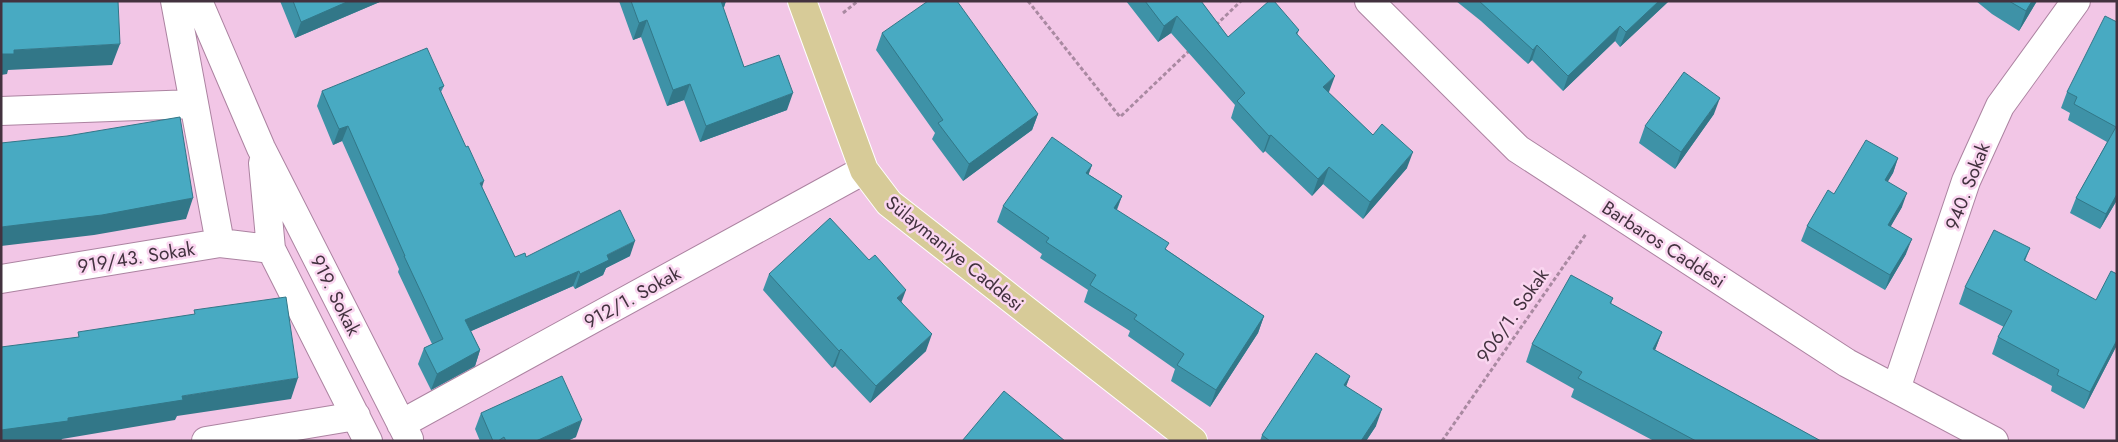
<svg xmlns="http://www.w3.org/2000/svg" width="2118" height="442" viewBox="0 0 2118 442" font-family="Jost,sans-serif">
	<rect width="100%" height="100%" fill="#f2c6e6"/>
	<g fill="none" stroke-linecap="round" stroke-linejoin="round">
		<g stroke="#ac83a1" stroke-width="30">
			<path id="minor" d="M175,1L220,243
				M198,1L261,148L409,439
				M1369,1L1518,149L1847,363L1994,441
				M1,111L194,104
				M263,163L271,249L368,441
				M1,279L220,243L271,249
				M1896,389L1966,181L2000,106L2076,1
				M401,424L864,170
				M206,441L356,416"/>
		</g>
		<g stroke="#fff" stroke-width="30">
			<path id="major" d="M802,1L864,170L889,203L1193,441"/>
		</g>
		<path stroke="#a989a1" stroke-width="3" stroke-dasharray="4 2.5" stroke-linecap="butt" d="M1028,1L1120,117L1190,50
			M843,13L858,1
			M1216,25L1241,1
			M1442,441L1586,234"/>
		<use href="#minor" stroke="#fff" stroke-width="28"/>
		<use href="#major" stroke="#d7cb98" stroke-width="28"/>
	</g>
	<path fill="#3e92a7" d="M280,1H382L295,38Z
		M619,1H726L724,7H723L744,67L787,110L700,142L684,100L667,106L641,37L633,40Z
		M1126,1H1201L1228,37L1299,30L1297,35L1329,92V93L1407,168L1363,219L1323,184L1312,196L1265,151L1263,153L1231,118L1235,105L1171,33L1158,42Z
		M1456,1H1669L1620,47L1615,41L1563,91L1532,60L1528,64L1481,21Z
		M1976,1H2037L2019,31L1992,14Z
		M2117,22V200L2100,229L2070,213L2076,198L2107,142L2068,120L2070,113L2061,108L2067,92Z
		M882,33L1038,114L1032,130L963,181L932,139L935,133L876,50Z
		M444,86L441,92L482,187L515,257L630,256L606,268L603,275L575,289L573,286L471,331L480,350L475,366L431,390L418,364L424,348L432,344L398,272L399,269L342,141L333,145L317,106L322,91Z
		M1714,114L1675,169L1639,143L1645,126Z
		M1898,158L1893,173L1887,182L1902,207L1890,227L1906,254L1885,290L1801,241L1807,226L1834,194Z
		M1092,165L1088,174L1122,196L1117,210L1167,250L1264,316L1258,333L1210,407L1171,381L1175,369L1128,336L1130,331L1084,302L1088,290L1040,258L1042,254L997,222L1003,206Z
		M2030,248L2025,261L2117,345L2084,409L2051,391L2052,386L1992,354L1998,337L2004,327L1959,304L1965,287Z
		M769,274L902,302L926,351L870,403L835,366L832,368L763,290Z
		M1613,298L1611,304L1662,332L1655,350L1821,441H1654L1571,397L1574,389L1526,362L1532,344Z
		M1350,376L1346,386L1376,426L1366,441H1260L1262,435Z
		M481,413L576,437L567,441H480L475,429Z"/>
	<path fill="#327788" d="M349,1H382L295,38L301,22Z
		M716,1H726L724,7L712,11Z
		M1659,1H1669L1620,47L1626,32Z
		M2032,1H2037L2019,31L2026,11Z
		M1177,16L1171,33L1158,42L1164,26Z
		M647,20L641,37L633,40L639,23Z
		M1620,26L1615,41L1563,91L1568,76Z
		M120,44L112,65L8,70L7,74L1,75V54L14,50Z
		M1537,45L1532,60L1528,64L1533,50Z
		M1335,76L1329,92L1317,104L1323,87Z
		M690,84L684,100L667,106L673,90Z
		M793,93L787,110L700,142L706,126Z
		M1720,98L1714,114L1675,169L1681,152Z
		M1038,114L1032,130L963,181L969,164Z
		M348,126L342,141L333,145L339,129Z
		M1271,135L1265,151L1263,153L1269,136Z
		M1413,152L1407,168L1363,219L1370,202Z
		M1898,158L1893,173L1880,195L1885,180Z
		M1092,165L1086,182V173Z
		M1329,167L1323,184L1312,196L1318,179Z
		M484,181L479,197L480,183Z
		M1907,193L1902,207L1883,240L1888,225Z
		M2117,194V200L2100,229L2106,214Z
		M1122,196L1115,213L1114,208Z
		M193,198L186,219L94,235L1,246V227Z
		M1912,239L1906,254L1885,290L1890,275Z
		M635,241L630,256L606,268L603,275L575,289L580,274L607,255Z
		M579,271L573,286L460,336L465,320Z
		M906,290L900,306L897,298Z
		M1264,316L1258,333L1210,407L1216,390Z
		M1662,332L1655,350L1653,349Z
		M932,334L926,351L870,403L876,386Z
		M2117,340V345L2084,409L2090,392Z
		M841,349L835,366L832,368L839,351Z
		M480,350L475,366L431,390L437,374Z
		M1350,376L1344,392V385Z
		M298,378L291,399L177,416L175,420L62,439L61,441H1V430L182,396Z
		M1382,409L1376,426L1366,441H1361Z
		M582,420L576,437L567,441H536Z"/>
	<path fill="#48aac2" stroke="#327788" d="M1,1H118L120,44L14,50V54H1Z
		M293,1H349L301,22Z
		M631,1H721L744,67L779,55L793,93L706,126L690,84L673,90L647,20L639,23Z
		M928,1H957L1038,114L969,164L938,123L943,120L882,33Z
		M1145,1H1201L1228,37L1269,1H1274L1299,30L1296,33L1335,76L1323,87L1373,135L1382,124L1413,152L1370,202L1329,167L1318,179L1271,135L1269,136L1237,101L1245,93L1177,16L1164,26Z
		M1479,1H1659L1626,32L1620,26L1568,76L1537,45L1533,50Z
		M2009,1H2032L2026,11Z
		M2105,16L2117,22V194L2106,214L2076,198L2116,127L2074,104L2077,97L2067,92Z
		M427,48L444,86L439,88L466,147L468,146L484,181L480,183L515,257L525,253L526,257L620,210L635,241L607,255L609,260L580,274L579,271L465,320L480,350L437,374L424,348L443,339L404,256H405L348,126L339,129L322,91Z
		M1684,72L1720,98L1681,152L1645,126Z
		M180,117L193,198L102,215L1,227V143L67,136Z
		M1052,137L1092,165L1086,173L1122,196L1114,208L1169,243L1165,249L1264,316L1216,390L1177,365L1184,354L1134,319L1137,315L1090,285L1096,275L1046,242L1049,238L1003,206Z
		M1866,140L1898,158L1885,180L1907,193L1888,225L1912,239L1890,275L1807,226L1828,190L1834,194Z
		M830,218L869,260L875,255L906,290L897,298L932,334L876,386L841,349L839,351L769,274Z
		M1994,230L2030,248L2024,260L2096,300L2111,271L2117,274V340L2090,392L2057,375L2059,370L1998,337L2012,311L1965,287Z
		M1571,275L1613,298L1610,303L1662,332L1653,349L1821,441H1696L1578,378L1582,372L1532,344Z
		M286,297L298,378L182,396L183,400L68,418V421L1,430V347L79,337L78,332L195,314L194,310Z
		M1316,353L1350,376L1344,385L1382,409L1361,441H1270L1262,435Z
		M562,376L582,420L536,441H506L504,437L498,441H493L481,413Z
		M1004,391L1065,441H962Z"/>
	<g text-anchor="middle" stroke-width="5" stroke-linejoin="round" paint-order="stroke">
		<g font-size="19" fill="#43323f" stroke="#fad6f0">
			<text transform="translate(1967 186) rotate(-69)" y="7">940. Sokak</text>
			<text transform="translate(1664 244) rotate(33)" y="7">Barbaros Caddesi</text>
			<text transform="translate(955 253) rotate(39)" y="7">Sülaymaniye Caddesi</text>
			<text transform="translate(136 257) rotate(-9)" y="7">919/43. Sokak</text>
			<text transform="translate(336 295) rotate(63)" y="7">919. Sokak</text>
			<text transform="translate(632 297) rotate(-29)" y="7">912/1. Sokak</text>
			<text transform="translate(1512 315) rotate(-55)" y="7">906/1. Sokak</text>
		</g>
	</g>
	<rect width="2118" height="442" fill="none" stroke="#43323f" stroke-width="5"/>
</svg>
